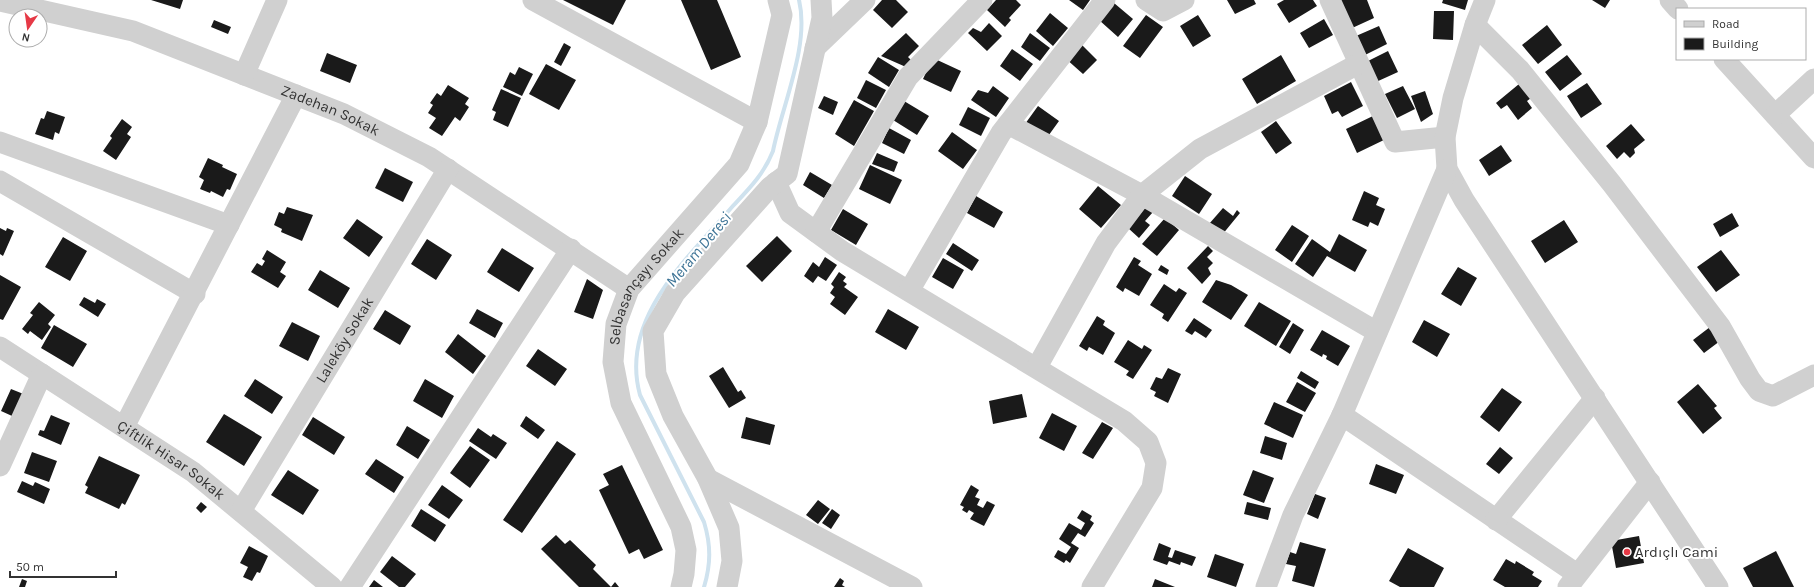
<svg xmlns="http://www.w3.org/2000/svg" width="1814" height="587" viewBox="0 0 1814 587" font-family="Karla,sans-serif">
	<rect width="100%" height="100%" fill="#fff"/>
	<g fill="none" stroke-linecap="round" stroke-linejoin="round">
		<path stroke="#cfe2ee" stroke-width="4" d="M704,587C711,564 711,545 704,522L640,395C619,319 687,259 732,207C749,189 764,174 773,151C782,106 810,45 799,0"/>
	</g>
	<path fill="#1a1a1a" d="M151,0H183L180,9Z
		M563,0H626L613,25Z
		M681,0H717L741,57L711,70Z
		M882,0H896L908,12L892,28L873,10Z
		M996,0H1016L1021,5L1009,18L1011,20L1005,27L987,10Z
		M1069,0H1090L1083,10Z
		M1227,0H1254L1256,4L1235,14Z
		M1284,0H1313L1317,6L1289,23L1277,4Z
		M1338,0H1367L1374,18L1350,29Z
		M1443,0H1468L1465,10L1442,3Z
		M1592,0H1610L1605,8Z
		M1114,3L1133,19L1118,37L1099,20Z
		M1434,11H1454L1453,40L1433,39Z
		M1050,13L1068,28L1053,46L1036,31Z
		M1146,15L1163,27L1140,58L1123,46Z
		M1198,15L1211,36L1193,47L1180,26Z
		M1324,19L1333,35L1309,48L1300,33Z
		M214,20L231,27L228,34L211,27Z
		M989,23L1002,36L987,51L968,33L973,28L981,32Z
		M1547,25L1562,45L1538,64L1522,45Z
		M1379,26L1387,44L1365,55L1356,36Z
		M906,33L919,46L908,57L912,61L906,67L881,56Z
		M1030,33L1050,48L1040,61L1021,47Z
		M564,43L571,47L561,66L554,62Z
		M1080,43L1097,60L1083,74L1065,58Z
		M1012,49L1033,64L1020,81L1000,66Z
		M1388,51L1398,72L1376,82L1366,62Z
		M327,53L357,65L350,83L320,71Z
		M1281,55L1296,81L1257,104L1242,79Z
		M1567,55L1582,74L1560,91L1545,72Z
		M878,57L899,70L889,87L868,73Z
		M933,58L961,71L951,92L923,79Z
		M546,64L576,80L559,110L529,94Z
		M519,67L533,74L522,96L503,87L510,72L515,75Z
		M866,80L886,90L876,108L857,98Z
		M1351,82L1363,106L1342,117L1338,111L1332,114L1324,96Z
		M1587,83L1602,104L1581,118L1567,96Z
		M1519,84L1531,98L1527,101L1532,108L1518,120L1507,105L1501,109L1496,103Z
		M448,85L469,98L465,104L469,107L460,121L455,117L442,136L429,128L436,118L428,113L433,105L430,103L437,93L441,96Z
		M993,86L1009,98L996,117L971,100L978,90L988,93Z
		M1403,86L1415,109L1397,118L1385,94Z
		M501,89L521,98L508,127L493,120L496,112L492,110Z
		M1425,91L1433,114L1421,122L1411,96Z
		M824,96L838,102L833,115L818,108Z
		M854,100L874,111L854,146L835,134Z
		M904,101L929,116L917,135L893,120Z
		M1038,106L1059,121L1046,139L1025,124Z
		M968,107L990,118L981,136L959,125Z
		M47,111L65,117L59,134L55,132L53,140L35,134L41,118L44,119Z
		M1375,115L1386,139L1357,153L1346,129Z
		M122,119L132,127L127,134L131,137L116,160L103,151L112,138L110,136Z
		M1276,121L1292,143L1276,154L1261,132Z
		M1631,124L1645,140L1634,149L1635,153L1630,158L1624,152L1617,159L1606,146Z
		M889,128L911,140L904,154L882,143Z
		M952,132L977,150L963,169L938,151Z
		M1501,145L1512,161L1489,176L1479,160Z
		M877,153L898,162L894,172L872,164Z
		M208,158L223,165L222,167L237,174L230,190L227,189L223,197L211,191L210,193L200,189L204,180L199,177Z
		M870,165L902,180L890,204L859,189Z
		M385,168L413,182L403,202L375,188Z
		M810,172L832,185L824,198L803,185Z
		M1185,176L1212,194L1199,214L1172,196Z
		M1098,186L1121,205L1101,228L1079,209Z
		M1364,191L1379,198L1376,205L1385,209L1378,226L1370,222L1368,227L1352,220Z
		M976,196L1003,212L994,228L967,213Z
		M287,207L313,215L302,241L281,232L282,229L274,225L279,212L284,214Z
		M1145,208L1153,212L1145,221L1150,225L1139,238L1128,228Z
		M1223,208L1233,216L1237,210L1240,213L1222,235L1209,224Z
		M843,209L868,224L856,245L831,230Z
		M1732,213L1739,226L1720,237L1713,224Z
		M1165,218L1179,230L1157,256L1142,244Z
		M357,219L383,237L369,257L343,238Z
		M1564,220L1578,242L1545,263L1531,241Z
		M1292,225L1309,236L1292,262L1275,250Z
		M0,228L6,231L7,228L14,231L3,256L0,254Z
		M1339,234L1367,250L1355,272L1327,256L1313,277L1295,264L1312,239L1330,252Z
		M777,236L792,251L762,282L746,266Z
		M63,237L87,251L70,281L45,267Z
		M427,239L452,255L436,280L411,264Z
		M953,243L979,260L972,271L946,254Z
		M1208,246L1213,251L1207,257L1213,263L1208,268L1211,274L1202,284L1187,268Z
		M502,248L534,268L519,292L487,272Z
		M267,250L286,262L280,272L286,276L278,288L251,272L257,263L262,266L265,261L262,259Z
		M1721,250L1740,275L1716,292L1697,267Z
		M825,257L837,265L826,281L818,276L813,283L804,276L813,262L819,267Z
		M1134,257L1141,261L1138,265L1152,274L1139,296L1125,288L1123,292L1116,287Z
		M943,258L964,270L953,289L932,277Z
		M1161,265L1169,270L1167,275L1158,270Z
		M1458,267L1477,278L1461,306L1441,294Z
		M320,270L350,288L338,308L308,290Z
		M839,272L846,277L843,281L847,284L844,287L858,297L845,315L830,304L835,297L830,293L834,287L831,284Z
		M0,275L21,287L3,320L0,319Z
		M587,279L603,290L593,319L574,312Z
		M1216,280L1231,285L1248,295L1231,320L1202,302Z
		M1164,284L1176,292L1179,288L1187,293L1168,322L1162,318L1164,314L1150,305Z
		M84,297L95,303L97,299L106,304L98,317L79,305Z
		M39,302L55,315L48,324L51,327L42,340L30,331L28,334L22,329L33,315L30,313Z
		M1259,302L1291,321L1276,346L1244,326Z
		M477,309L503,323L495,338L469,323Z
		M888,309L919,327L906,350L875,332Z
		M385,310L411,326L400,345L373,329Z
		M1097,316L1105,321L1103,325L1115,333L1103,355L1089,347L1087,351L1079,346Z
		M1194,318L1212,330L1206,338L1195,331L1192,335L1185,331Z
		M1424,320L1450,334L1437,357L1412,342Z
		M292,322L320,336L308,361L279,346Z
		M1293,323L1304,330L1290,354L1279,347Z
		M54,325L87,344L73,367L41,348Z
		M1710,327L1720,341L1704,353L1693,340Z
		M1322,330L1350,346L1338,366L1326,359L1327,356L1323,354L1322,357L1310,350Z
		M458,334L486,356L473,374L445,352Z
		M1128,340L1142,349L1144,345L1152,350L1133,379L1126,375L1129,371L1114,362Z
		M538,349L567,369L555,386L526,366Z
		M723,367L738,392L741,390L746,398L729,408L709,376Z
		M1168,368L1181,374L1168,403L1154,396L1156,392L1150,389L1156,377L1162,379Z
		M1301,371L1319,382L1315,389L1297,378Z
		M255,379L283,397L272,414L244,396Z
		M425,379L454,396L442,418L413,401Z
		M1297,382L1316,393L1305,412L1286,402Z
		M1698,384L1717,406L1714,408L1722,418L1703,434L1677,402Z
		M1502,388L1522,402L1499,432L1480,417Z
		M11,389L31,397L21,420L1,411Z
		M1022,394L1027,417L993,424L989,401Z
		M1274,402L1303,415L1293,438L1264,424Z
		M1052,413L1077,426L1064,451L1039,438Z
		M224,414L262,437L244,466L206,442Z
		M51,415L70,423L61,445L38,435L40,430L44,431Z
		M526,416L545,430L538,439L520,426Z
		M313,417L345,437L334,455L302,435Z
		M746,417L775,425L770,445L741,438Z
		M1102,422L1113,428L1093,459L1082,453Z
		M407,426L430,440L418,459L396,445Z
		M478,428L491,437L493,434L507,443L496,459L469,441Z
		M1265,436L1287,443L1282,460L1260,453Z
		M557,441L576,454L522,533L503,520Z
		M470,446L490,460L470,488L450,473Z
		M1500,447L1513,458L1499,474L1486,464Z
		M32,452L57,461L49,482L24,473Z
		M99,456L140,475L125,505L122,503L119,509L85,493L88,487L85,485Z
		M376,459L404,477L394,493L365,474Z
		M1376,464L1404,475L1396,494L1369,484Z
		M622,465L663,550L644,559L639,549L629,554L599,490L609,485L603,474Z
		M288,470L319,490L303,515L271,495Z
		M1253,470L1274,478L1264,503L1243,495Z
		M22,481L33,486L35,482L50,489L44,504L17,492Z
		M442,485L463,500L449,519L428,505Z
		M971,485L979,490L975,497L980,499L977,505L983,508L987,501L995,505L984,526L970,519L974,513L969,510L967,513L962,510L964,507L960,505Z
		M1315,494L1326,498L1318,519L1307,514Z
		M818,500L830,509L818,524L806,515Z
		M201,502L207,507L201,513L196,508Z
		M1247,502L1271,508L1268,520L1244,514Z
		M421,509L446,525L435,542L411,526Z
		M832,509L840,515L831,529L822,523Z
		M1082,510L1092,516L1090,520L1094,523L1085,537L1078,533L1071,543L1079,548L1070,563L1066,560L1064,563L1054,557L1058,550L1066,554L1071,547L1059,539L1069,523L1081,530L1085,523L1077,518Z
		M556,535L565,544L570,540L596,565L593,569L611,587L615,582L619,587H579L541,549Z
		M1639,536L1644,563L1616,568L1611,541Z
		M1300,542L1326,549L1314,587L1292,581L1296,566L1286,564L1290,552L1296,554Z
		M1159,543L1171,548L1168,557L1172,558L1175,550L1196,557L1192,566L1181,562L1180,565L1169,561L1167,565L1153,560Z
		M249,546L268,556L260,573L257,572L252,581L243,577L248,567L240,563Z
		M1408,548L1444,568L1434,587H1400L1389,581Z
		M1776,551L1794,587H1753L1743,568Z
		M1215,554L1244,564L1236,587L1207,577Z
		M392,556L416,574L405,587H399L380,572Z
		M1506,559L1515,564L1516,561L1534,572L1532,575L1542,581L1538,587H1505L1493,580Z
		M840,578L844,581L842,585L845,587H834Z
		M22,579L27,581L25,587H19Z
		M1155,579L1175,587H1152Z
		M374,580L383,587H369Z"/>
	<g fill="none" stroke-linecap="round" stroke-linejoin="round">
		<g stroke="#d0d0d0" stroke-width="21">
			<path d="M533,0L757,122"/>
			<path d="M1146,0L1163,11L1184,0"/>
			<path d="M1330,0L1395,142L1445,137"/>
			<path d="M1485,0L1475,25L1453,98L1445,137L1447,169L1464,200L1718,587"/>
			<path d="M1670,0L1678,9"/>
			<path id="s1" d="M0,1L133,31L344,114L429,157L629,289"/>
			<path d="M1475,25L1520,70L1612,184L1720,326L1750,379L1759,391L1773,396L1814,375"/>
			<path d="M815,48L865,0"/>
			<path d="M1724,59L1814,158"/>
			<path d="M244,75L277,0"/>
			<path d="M1775,115L1814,79"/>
			<path d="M1008,124L1142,195L1377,332"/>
			<path d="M0,142L229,225"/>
			<path d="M0,181L195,294"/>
			<path d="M776,182L790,213L842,251L1124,421L1148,442L1156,463L1152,488L1092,587"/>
			<path d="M816,232L908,77L982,0"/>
			<path d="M909,291L1001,133L1105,0"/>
			<path id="s2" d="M0,347L193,472L332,587"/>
			<path d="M1037,367L1106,243L1142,195L1200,149L1358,64"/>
			<path d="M1342,415L1577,574"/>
			<path d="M124,427L296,95"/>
			<path d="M0,466L42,374"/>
			<path d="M708,479L912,587"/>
			<path id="s3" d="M241,511L448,169"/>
			<path d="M1496,520L1595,398"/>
			<path d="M350,587L571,249"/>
			<path id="s4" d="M681,587L684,574L686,550L681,527L621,403L613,362L616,324L629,289L739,164L757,122L782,15L778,0"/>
			<path d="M727,587L732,561L729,528L708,479L673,416L656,374L653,331L675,293L770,187L787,174L822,18L821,0"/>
			<path d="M1266,587L1293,515L1342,415L1447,169"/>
			<path d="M1568,587L1650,482"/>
		</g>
	</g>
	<circle fill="#e63946" stroke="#fff" stroke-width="1.5" cx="1627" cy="552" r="4"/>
	<g text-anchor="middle" stroke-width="4" stroke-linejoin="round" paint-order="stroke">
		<g font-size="15" fill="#333" stroke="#fff">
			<text dy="5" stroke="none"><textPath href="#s1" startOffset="349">Zadehan Sokak</textPath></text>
			<text dy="5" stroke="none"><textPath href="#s4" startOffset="326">Selbasançayı Sokak</textPath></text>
			<text dy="5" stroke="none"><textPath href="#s3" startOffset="200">Laleköy Sokak</textPath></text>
			<text dy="5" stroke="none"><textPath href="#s2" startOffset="205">Çiftlik Hisar Sokak</textPath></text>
		</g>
		<g font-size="15" fill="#333" stroke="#fff" text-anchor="start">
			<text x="1635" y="557">Ardıçlı Cami</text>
		</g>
		<g font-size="16" font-style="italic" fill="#3f7597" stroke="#fff">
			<text transform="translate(698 249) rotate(-50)" y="6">Meram Deresi</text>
		</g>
	</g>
	<rect x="1676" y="8" width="130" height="52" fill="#ffffff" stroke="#adadad"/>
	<rect x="1684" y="21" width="20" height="6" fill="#d0d0d0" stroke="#adadad"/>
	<text x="1712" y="28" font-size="12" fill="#333333">Road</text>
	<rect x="1684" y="38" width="20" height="12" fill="#1a1a1a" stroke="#adadad"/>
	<text x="1712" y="48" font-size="12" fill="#333333">Building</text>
	<g transform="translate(28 28) rotate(193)"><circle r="19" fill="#ffffff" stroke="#adadad"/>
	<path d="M0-3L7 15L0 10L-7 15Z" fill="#e63946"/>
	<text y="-6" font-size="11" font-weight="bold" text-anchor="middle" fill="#333333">N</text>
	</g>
	<path d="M10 571v6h106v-6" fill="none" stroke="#333333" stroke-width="2"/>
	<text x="16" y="571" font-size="12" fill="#333333" stroke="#ffffff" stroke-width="3" paint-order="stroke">50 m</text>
</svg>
